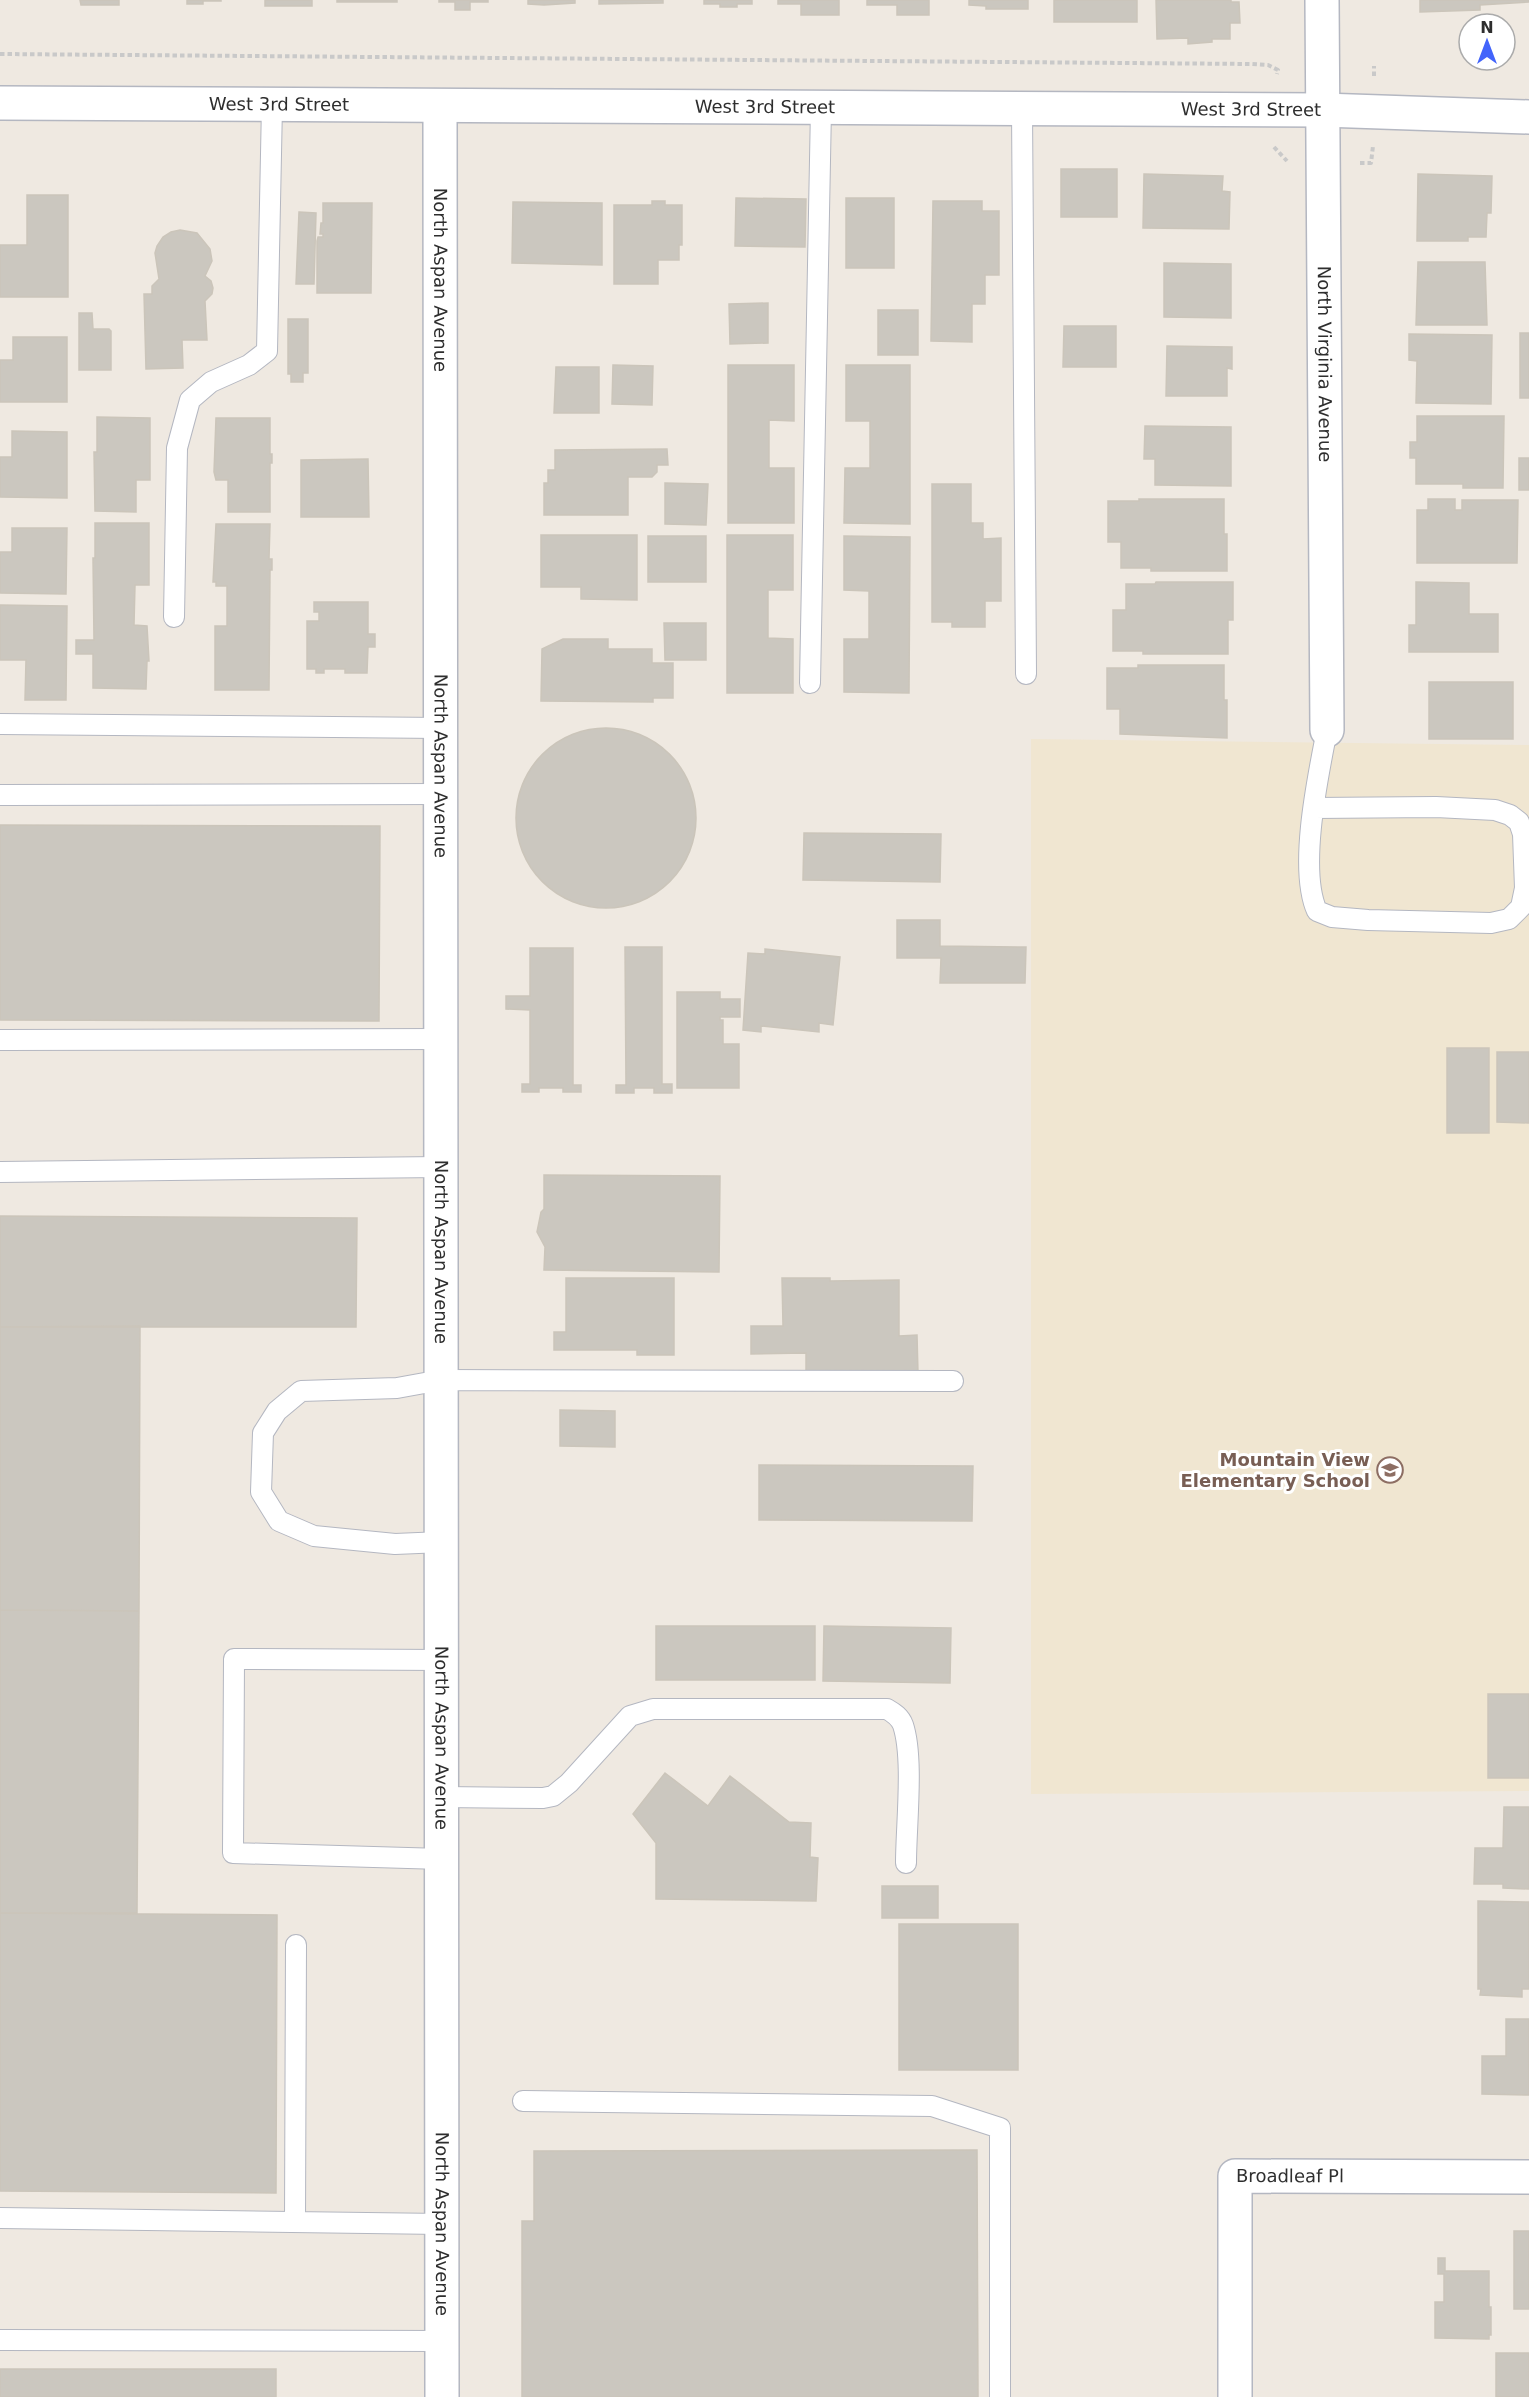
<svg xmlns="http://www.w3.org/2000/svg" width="1529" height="2397" viewBox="0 0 1529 2397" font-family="'DejaVu Sans',sans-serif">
	<rect width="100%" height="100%" fill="#efe9e1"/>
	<path fill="#f0e6d1" d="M1031,739L1529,745V1791L1031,1794Z"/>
	<path fill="#cbc7bf" stroke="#cbc5ba" stroke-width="1.5" d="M80,0H119V5H81Z
		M187,0H221V1H203V4H187Z
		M265,0H312V6H265Z
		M337,0H397V2H337Z
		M439,0H488V2H470V10H455V2H439Z
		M528,0H575V3L544,5L528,4Z
		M599,0H663V3L599,4Z
		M704,0H752V4H737V7H720V4H704Z
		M778,0H839V15H801V4H778Z
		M867,0H929V15H897V5H867Z
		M969,0H1028V9H986V6L969,5Z
		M1054,0H1137V22H1054Z
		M1156,0H1231V2H1239L1240,23H1230V39H1212V42L1188,44V38L1157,39Z
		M1420,0H1529V2L1480,5V10L1420,12Z
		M1061,169H1117V217H1061Z
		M1144,174L1223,176L1222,191L1230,192L1229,229L1143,228Z
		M1418,174L1492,176L1491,213H1487L1486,237H1468V241H1417Z
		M27,195H68V297H0V245H27Z
		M736,198L806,199L805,247L735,246Z
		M846,198H894V268H846Z
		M652,201H665V205H682V245H679V260H658V284H614V205H652Z
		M933,201H982V211H999V275H985V304H972V342L931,341Z
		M513,202L602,203V265L512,263Z
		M323,203H372L371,293H317V241L318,237H323V234H320L321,223H323Z
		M299,212L316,213L314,284H296Z
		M180,230L197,233L210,249L212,261L205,276L211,281L213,288L212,294L205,301L207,340H182L183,368L146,369L144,294H152V286L159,279L155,253L157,246L163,237L171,232Z
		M1418,262H1485L1487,325H1416Z
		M1164,263L1231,264V318L1164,317Z
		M768,303V343L730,344L729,304Z
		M878,310H918V355H878Z
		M79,313H92L93,329H109L111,331V370H79Z
		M288,319H308V373H303V382H291V374H288Z
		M1064,326H1116V367H1063Z
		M1520,333H1529V398H1520Z
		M1409,334L1492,335L1491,404L1416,403L1417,361L1409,360Z
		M13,337H67V402H0V360H13Z
		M1167,346L1232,347V369L1227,368V396H1166Z
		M613,365L653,366L652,405L612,404Z
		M728,365H794V421L769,420V468H794V523H728Z
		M846,365H910V524L844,523L845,468H870V421H846Z
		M556,367H599V413H554Z
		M1417,416H1504L1503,488H1463V484H1416V458H1410V442H1417Z
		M97,417L150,418V480H136V512L95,511L94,452H97Z
		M216,418H270V454H272V463H270V512H228V480H216L214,472Z
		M1145,426L1231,427V486L1155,485V459H1144Z
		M12,431L67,432V498L0,497V457H12Z
		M667,449L668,465H657V472L652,477H628V515H544V483H548V470H555V450Z
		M1519,458H1529V490H1519Z
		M368,459L369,517H301V460Z
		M665,483L708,484L706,525L665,524Z
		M932,484H971V523H983V539L1001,538V601H985V627H952V622H932Z
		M1139,499H1224V534H1227V571H1151V568H1121V542H1108V501H1139Z
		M1428,499H1455V510H1462V500H1518L1517,563H1417V510H1428Z
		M95,523H149V585H135L134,625L147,626L149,661H147L146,689L93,688V654H76V640H94L93,558H95Z
		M216,524H270L269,559H272V570H270L269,690H215V626H227V586H216V582H213Z
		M12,528H67L66,594L0,593V552H12Z
		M541,535H637V600L581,599V587H541Z
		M727,535H793V590H768V638L793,639V693H727Z
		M648,536H706V582H648Z
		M844,536L910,537L909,693L844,692V639H869V591L844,590Z
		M1156,582H1233V620H1228V654H1143V651H1113V610H1126V584H1155Z
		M1416,582L1469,583V614H1498V652H1409V625H1416Z
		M314,602H368V634H375V647H368L367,673H345V669H324V673H316V669H307V621H319V612H314Z
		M0,605L67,606L66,700H25L26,660H0Z
		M664,623H706V660H665Z
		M563,639H608V649H652V663H673V698H653V702L541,701L542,649Z
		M1138,665H1224V700H1227V738L1120,734V709H1107V668H1138Z
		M1429,682H1513V739H1429Z
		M516 818a90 90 0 1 1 180 0a90 90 0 1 1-180 0Z
		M0,825L380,826L379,1021L0,1020Z
		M804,833L941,834L940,882L803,880Z
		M897,920H940V946L1026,947L1025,983H940L941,958H897Z
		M625,947H662V1084H672V1093H654V1088H634V1093H616V1085H626Z
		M530,948H573V1085H581V1092H563V1088H539V1092H522V1084H530V1010L506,1009V996H530Z
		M765,949L840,957L833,1025L819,1023V1032L761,1026V1032L743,1030L748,953L765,954Z
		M677,992H720V999H740V1017H720V1020H723V1044H739V1088H677Z
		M1447,1048H1489V1133H1447Z
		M1497,1052H1529V1123L1497,1122Z
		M544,1175L720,1176L719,1272L544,1270L545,1247L537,1232L541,1212L544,1209Z
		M0,1216L357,1218L356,1327H0Z
		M566,1278H674V1355H637V1350H554V1332H566Z
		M782,1278H830V1281L899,1280V1336L917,1335L918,1373L806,1375V1353L751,1354V1326H783Z
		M140,1326L139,1611L0,1610V1327Z
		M560,1410L615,1411V1447L560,1446Z
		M759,1465L973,1466L972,1521L759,1520Z
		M0,1610L139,1611L137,1913H0Z
		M656,1626H815V1680H656Z
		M824,1626L951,1628L950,1683L823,1681Z
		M1488,1694H1529V1778H1488Z
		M665,1773L708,1806L730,1776L789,1822L811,1823L810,1857L818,1858L816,1901L656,1899V1843L633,1814Z
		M1504,1807H1529V1889L1503,1888V1884H1474L1475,1848H1503Z
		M882,1886H938V1918H882Z
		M1478,1901L1529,1902V1989H1522V1997L1480,1995L1481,1989H1478Z
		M0,1913L277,1915L276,2193L0,2191Z
		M899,1924H1018V2070H899Z
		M1506,2019H1529V2095L1482,2094V2056H1506Z
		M977,2150L978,2397H522V2221H534V2151Z
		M1514,2231H1529V2309H1514Z
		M1438,2258H1445V2271H1489V2307H1491V2335H1489V2339L1435,2338V2302H1444V2274H1438Z
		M1496,2353H1529V2397H1496Z
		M0,2369H276V2397H0Z"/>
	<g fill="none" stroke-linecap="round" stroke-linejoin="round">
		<g stroke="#b4b7c1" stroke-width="22">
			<path id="lane" d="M1022,109L1026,674
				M174,617L177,448L190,400L211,382L249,365L267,351L272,105
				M810,683L821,108
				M0,724L441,728
				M0,795L441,794
				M1314,808L1436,807L1495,810L1510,815L1519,822L1523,834L1525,888L1521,907L1509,919L1491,923L1368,920L1332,917L1317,911C1298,869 1318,776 1327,730
				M0,1040L441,1039
				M0,1172L441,1167
				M442,1542L395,1544L314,1536L279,1521L261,1492L263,1433L277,1411L301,1391L397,1388L441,1380L953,1381
				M442,1660L234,1659L233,1853L442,1859
				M442,1797L543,1798L553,1796L569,1783L630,1716L653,1709H887C894,1713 900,1717 903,1725C914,1758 906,1826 906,1863
				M523,2101L932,2106L1000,2128V2397
				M0,2218L442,2224
				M295,2222L296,1945
				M0,2340L442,2341"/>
		</g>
		<g stroke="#b4b7c1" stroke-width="36">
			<g id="street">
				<path id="s1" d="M1322,0L1327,730"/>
				<path id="s2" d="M440,106L442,2397"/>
				<path id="s3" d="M1235,2397V2176L1529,2177"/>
			</g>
		</g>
		<g stroke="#b4b7c1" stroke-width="36">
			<g id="secondary">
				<path id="s4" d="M0,103L1323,110L1529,117"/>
			</g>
		</g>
		<path stroke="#c9c9c9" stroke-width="4" stroke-dasharray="4.5 3" stroke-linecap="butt" d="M0,54L1252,64L1268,65L1278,70L1277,74
			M1374,76V66
			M1274,147L1287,161
			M1360,163H1371L1373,146"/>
		<use href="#lane" stroke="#fff" stroke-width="20"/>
		<use href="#street" stroke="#fff" stroke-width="33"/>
		<use href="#secondary" stroke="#fff" stroke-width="33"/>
	</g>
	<defs>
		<g id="school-ring" transform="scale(1.35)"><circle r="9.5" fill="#fff" stroke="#8d6e63" stroke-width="1.5"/><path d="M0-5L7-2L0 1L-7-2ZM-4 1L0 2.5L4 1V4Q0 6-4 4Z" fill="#8d6e63"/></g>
	</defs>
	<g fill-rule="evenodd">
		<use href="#school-ring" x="1390" y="1470"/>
	</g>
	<g text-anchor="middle" stroke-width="6" stroke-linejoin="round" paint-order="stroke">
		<g font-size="18" fill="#2e2e2e" stroke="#fff">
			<text dy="6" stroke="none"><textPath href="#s4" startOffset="279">West 3rd Street</textPath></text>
			<text dy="6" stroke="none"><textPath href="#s4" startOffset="765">West 3rd Street</textPath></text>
			<text dy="6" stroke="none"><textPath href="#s4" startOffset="1251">West 3rd Street</textPath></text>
			<text dy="6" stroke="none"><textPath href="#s2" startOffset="174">North Aspan Avenue</textPath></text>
			<text dy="6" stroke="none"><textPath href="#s1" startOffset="364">North Virginia Avenue</textPath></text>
			<text dy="6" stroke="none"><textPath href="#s2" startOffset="660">North Aspan Avenue</textPath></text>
			<text dy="6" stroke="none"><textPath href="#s2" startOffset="1146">North Aspan Avenue</textPath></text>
			<text dy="6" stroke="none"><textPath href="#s2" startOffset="1632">North Aspan Avenue</textPath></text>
			<text dy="6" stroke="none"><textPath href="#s3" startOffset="276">Broadleaf Pl</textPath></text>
			<text dy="6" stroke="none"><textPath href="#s2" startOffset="2118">North Aspan Avenue</textPath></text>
		</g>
		<g font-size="18" font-weight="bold" fill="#785e54" stroke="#fff" text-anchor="end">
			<text x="1370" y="1466">Mountain View<tspan x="1370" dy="21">Elementary School</tspan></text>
		</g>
	</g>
	<g transform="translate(1487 42)"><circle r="28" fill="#ffffff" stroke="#ababab" stroke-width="1.5"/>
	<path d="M0-4.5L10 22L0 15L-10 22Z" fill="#4264fb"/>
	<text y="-9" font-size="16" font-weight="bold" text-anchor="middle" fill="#2e2e2e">N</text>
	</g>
</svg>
